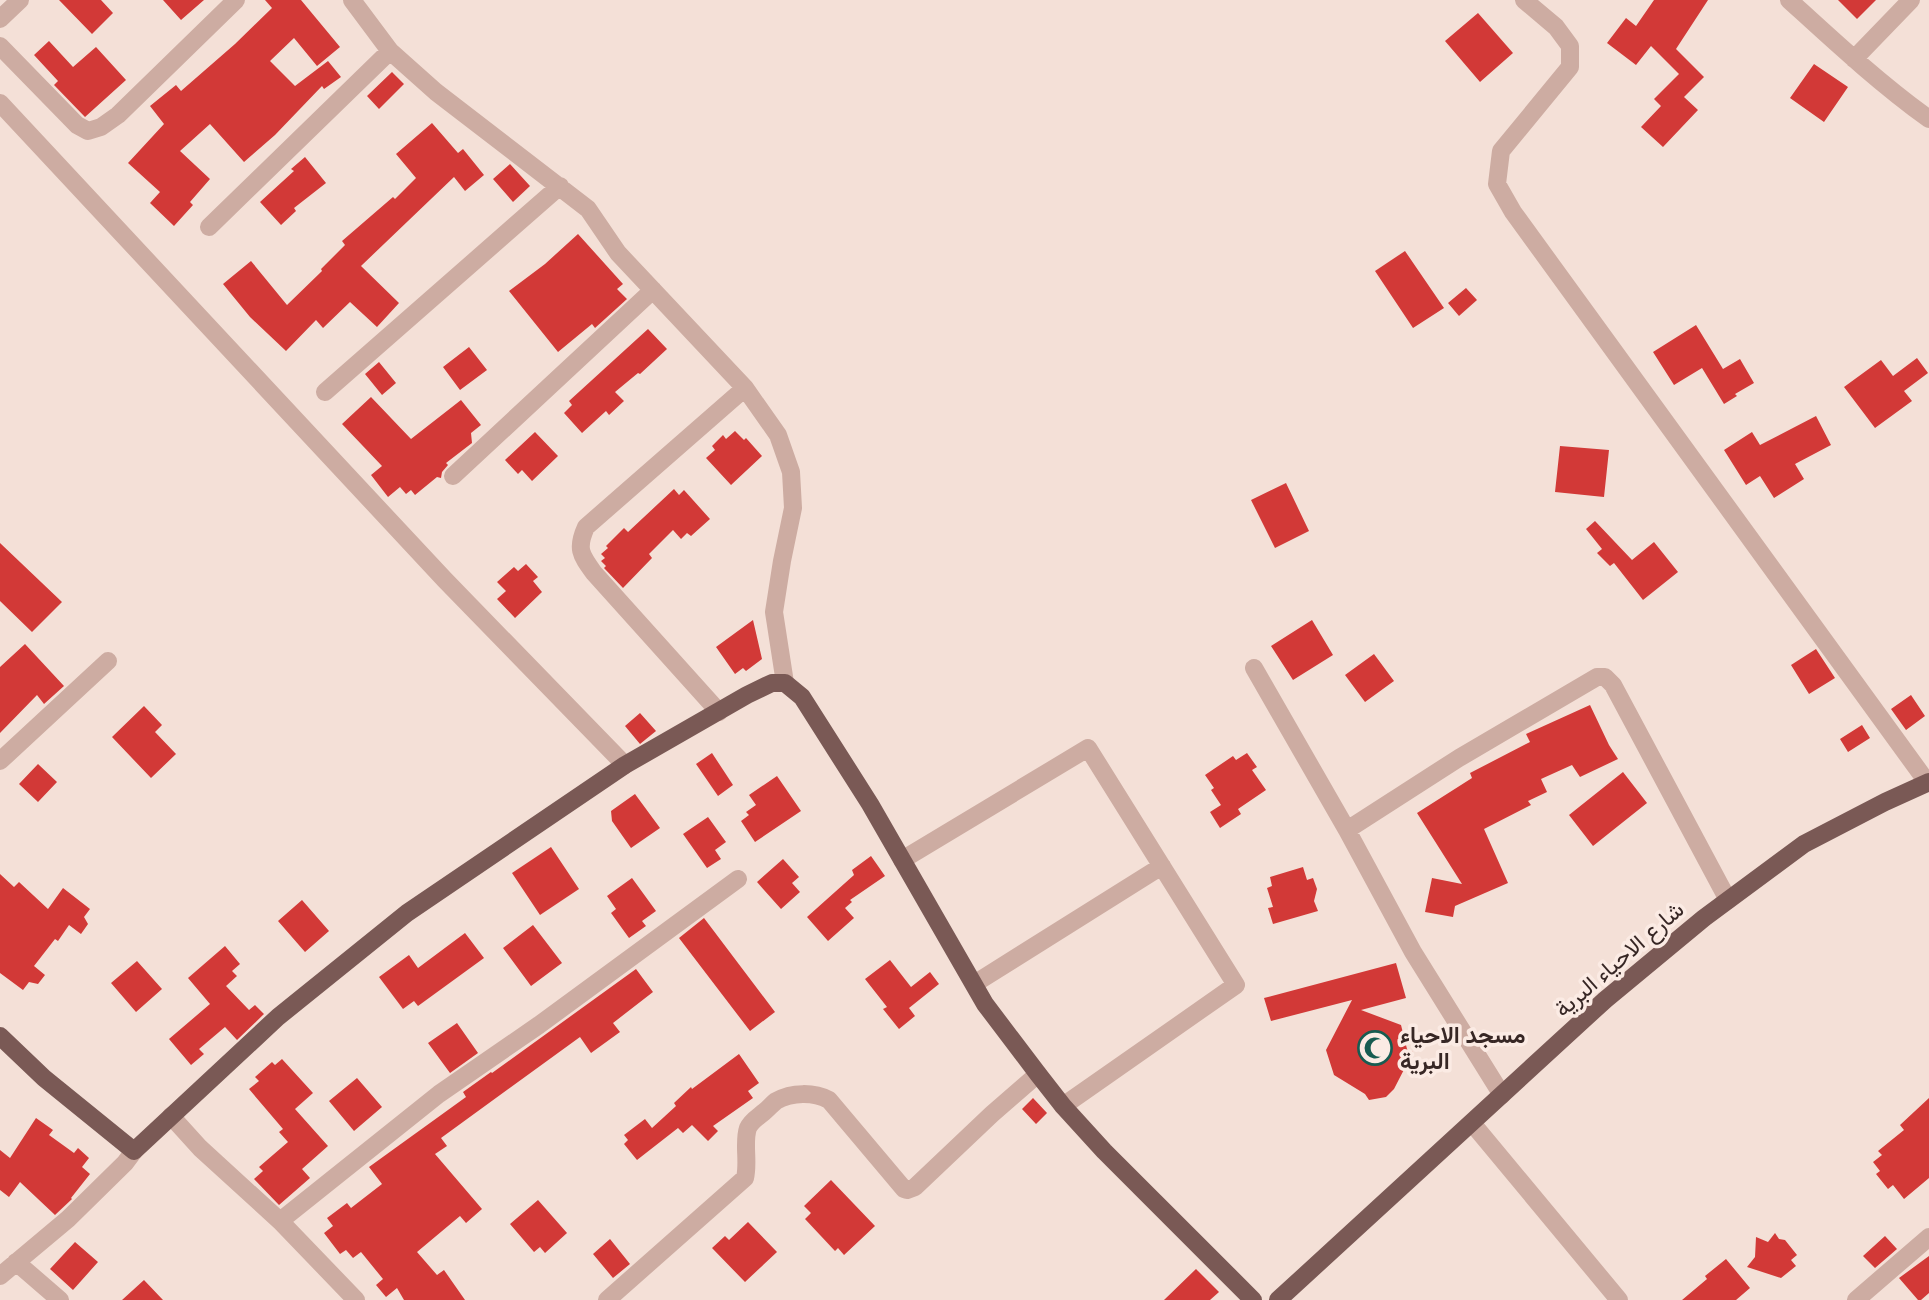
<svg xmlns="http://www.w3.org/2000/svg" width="1929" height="1300" viewBox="0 0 1929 1300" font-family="Overpass,Vazirmatn,sans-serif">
	<rect width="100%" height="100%" fill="#f4e0d7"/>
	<path fill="#d23937" d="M59,0H101L113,13L92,34Z
		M163,0H204L181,20Z
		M265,0H301L340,47L317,66L294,38L270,61L295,86L328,61L341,77L324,89L322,86L275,135L244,162L210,124L180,151L210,179L190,202L193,205L174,226L150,203L160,192L128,163L164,124L150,106L176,85L181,91L235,44L272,8Z
		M1654,0H1708L1676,49L1704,77L1684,97L1698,110L1663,147L1641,127L1661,106L1654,99L1679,74L1651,46L1636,65L1607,43L1626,18L1636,26Z
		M1838,0H1876L1857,19Z
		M1478,13L1513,53L1480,82L1445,41Z
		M49,41L73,67L96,47L126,80L85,117L54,85L58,81L34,55Z
		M1814,64L1848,87L1824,122L1790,98Z
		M392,72L404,84L379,109L367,96Z
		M432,123L458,153L463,149L484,175L465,191L454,177L361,266L399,303L377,327L350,302L323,328L316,320L286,351L250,317L223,284L251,261L287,305L322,271L321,269L345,245L342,241L393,197L395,199L416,178L396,154Z
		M305,157L326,183L294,208L296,211L281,225L260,202L294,171L291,169Z
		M510,164L530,186L513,202L493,179Z
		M578,234L623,284L617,289L627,299L595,328L592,324L558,352L509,291L545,264Z
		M1405,251L1444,308L1413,328L1375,271Z
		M1466,288L1477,300L1459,316L1448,303Z
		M1696,325L1723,369L1740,359L1754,383L1735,394L1737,396L1724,404L1702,368L1674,385L1653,352Z
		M648,329L667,349L640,374L638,373L615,392L624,401L609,415L606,411L582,433L564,413L572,405L569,401Z
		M469,347L487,370L460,390L443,367Z
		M1917,358L1928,373L1904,391L1912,401L1875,428L1844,387L1881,360L1893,376Z
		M379,362L396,383L382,395L365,374Z
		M371,397L411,439L461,400L481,425L471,433L472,443L446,463L448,465L442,472L441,478L437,477L415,495L411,490L406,494L400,487L388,497L371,475L382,466L342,424Z
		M1816,416L1831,445L1795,464L1804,479L1774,498L1760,476L1746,485L1724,450L1752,432L1760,445Z
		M735,431L744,440L746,438L762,456L731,485L706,458L715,450L712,446L723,435L726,439Z
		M535,432L558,456L532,481L522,470L518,474L505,460Z
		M1560,446L1609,450L1604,497L1555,492Z
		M1286,483L1309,531L1275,548L1251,500Z
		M674,489L679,495L684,490L710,519L691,536L687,533L681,539L673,530L649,554L652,558L623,588L604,568L606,566L601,561L605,558L601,554L608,548L606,546L624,528L628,532Z
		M1595,521L1632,560L1654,542L1678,572L1643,600L1614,563L1610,566L1597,553L1602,549L1586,529Z
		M0,543L62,602L32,632L0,601Z
		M526,564L538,577L533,581L542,592L515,618L497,599L506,591L497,582L514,567L518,571Z
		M753,620L762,659L746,671L743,668L735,674L716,647Z
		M1312,620L1333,655L1293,680L1271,646Z
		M25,644L64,686L44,704L37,695L0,733V667Z
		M1816,649L1835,678L1809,694L1791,665Z
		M1374,654L1394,681L1365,702L1345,675Z
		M1911,695L1925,716L1906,730L1891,709Z
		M1590,705L1609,745L1618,759L1580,777L1572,765L1541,779L1547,792L1528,801L1531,805L1484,829L1508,883L1455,906L1453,917L1425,912L1432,878L1462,884L1417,813L1472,778L1470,773L1530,742L1526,734Z
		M144,706L162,725L155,732L176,754L151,778L112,737Z
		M640,713L656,731L640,744L625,726Z
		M1862,725L1870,738L1848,752L1840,739Z
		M712,753L733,785L718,796L696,764Z
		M1247,753L1257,767L1252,770L1266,790L1238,809L1241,814L1220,828L1210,812L1221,805L1211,790L1214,788L1205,775L1233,756L1236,760Z
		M38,764L57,782L38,802L19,784Z
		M1623,772L1647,803L1593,846L1569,815Z
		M777,776L801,811L755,842L741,821L749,815L746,812L756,805L749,795Z
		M635,794L660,828L631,848L612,821L611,811Z
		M708,817L726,842L715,850L721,859L707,868L683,834Z
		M551,847L579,889L540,915L512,873Z
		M871,856L885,876L850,900L852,902L845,908L854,918L828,941L807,917L854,875L852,870Z
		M783,859L799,877L792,883L800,892L781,909L757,882Z
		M1303,867L1307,880L1313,878L1317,889L1314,901L1318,911L1273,924L1268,908L1273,907L1267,888L1272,886L1270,877Z
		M0,874L14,887L19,882L48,909L63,888L90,909L84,917L88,924L81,934L69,925L58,941L55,939L34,966L45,975L38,984L29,982L23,990L0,973Z
		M632,878L656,911L642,921L646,926L629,938L611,913L616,909L607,896Z
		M302,900L329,931L305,952L278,921Z
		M704,918L775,1012L750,1031L679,938Z
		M533,925L562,963L531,986L503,948Z
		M465,933L484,958L418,1006L414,1001L403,1009L379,977L409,955L418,968Z
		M225,946L240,964L232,971L237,976L226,986L249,1010L255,1005L264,1014L237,1040L225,1027L199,1049L204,1054L191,1065L169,1039L210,1004L188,978Z
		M890,960L911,987L930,972L939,984L909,1008L915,1016L899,1029L883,1009L887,1007L865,979Z
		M137,961L162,989L136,1012L111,983Z
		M1396,963L1406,998L1361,1010L1401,1025L1407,1049L1413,1052L1394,1089L1386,1097L1369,1100L1365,1094L1334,1075L1326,1050L1352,1000L1271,1021L1264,998Z
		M636,969L653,992L613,1023L620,1032L591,1053L580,1037L441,1138L447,1146L435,1154L482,1209L466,1223L460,1216L417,1252L437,1275L444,1270L465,1300H404L397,1288L386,1297L376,1285L383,1279L361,1252L353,1258L346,1250L340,1254L324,1233L333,1226L327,1218L347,1203L351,1208L382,1184L369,1167L466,1097L463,1092L491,1072L492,1073Z
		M457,1023L478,1053L450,1073L428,1043Z
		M739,1054L759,1083L748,1091L753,1098L713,1126L718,1131L708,1141L692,1125L683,1133L678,1128L637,1160L624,1144L628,1140L624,1135L645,1119L652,1128L676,1106L674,1103L691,1087L692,1089Z
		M282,1059L313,1093L295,1109L328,1146L302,1169L310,1178L279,1205L254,1179L263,1171L259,1167L288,1142L279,1132L283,1129L249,1089L259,1081L255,1077L272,1062L275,1065Z
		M357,1078L382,1107L354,1131L329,1101Z
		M1033,1098L1047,1113L1036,1124L1022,1109Z
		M1929,1098V1178L1904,1199L1893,1185L1888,1189L1876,1174L1880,1171L1873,1162L1882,1155L1878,1151L1904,1130L1900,1125Z
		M36,1118L53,1130L49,1135L74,1153L78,1148L89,1158L82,1167L90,1174L71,1198L72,1199L55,1215L20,1182L9,1197L0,1190V1150L10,1158Z
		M831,1180L875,1226L844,1255L838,1248L835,1251L805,1219L811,1213L804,1206Z
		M538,1200L567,1233L545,1253L540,1247L534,1252L510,1224Z
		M748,1222L777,1252L745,1282L712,1248L725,1236L729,1240Z
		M1775,1233L1779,1239L1785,1240L1797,1255L1791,1260L1796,1266L1781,1278L1747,1267L1755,1257L1756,1237L1768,1242Z
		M1885,1236L1897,1249L1875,1268L1863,1256Z
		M610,1239L630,1264L613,1278L593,1254Z
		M75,1242L98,1262L73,1290L50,1269Z
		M1929,1256V1293L1921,1300H1918L1899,1278Z
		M1726,1259L1750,1288L1736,1300H1682L1707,1279L1705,1276Z
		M1196,1269L1219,1292L1210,1300H1164Z
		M144,1280L163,1300H122Z"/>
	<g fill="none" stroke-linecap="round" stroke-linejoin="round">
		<path stroke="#cdaca2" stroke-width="18" d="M352,0L390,51L436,92L588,209L618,253L745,388L778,435L791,472L793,508L782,561L774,612L785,683
			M1524,0L1556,27L1570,46V67L1501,151L1497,184L1513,212L1927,782
			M1789,0C1834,41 1879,83 1929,119
			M0,19L20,0
			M0,46L77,125L88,131L101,127L118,115L236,0
			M1854,59L1911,0
			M0,103L445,580L625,765
			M209,227L390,51
			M325,392L560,186
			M453,476L653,290
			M1254,668L1347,830L1413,952L1502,1095
			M719,712L594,573C581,555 576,549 586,527L745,388
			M0,761L108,661
			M1347,830L1459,758L1597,677H1605L1613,685L1728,900
			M902,860L1088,748L1236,985L1063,1106
			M974,984L1162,866
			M171,1116L200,1148L280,1221L356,1300
			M1472,1123L1619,1300
			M280,1221L439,1094L539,1025L738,879
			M16,1262L60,1300
			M0,1276L68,1219L125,1163L134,1151
			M607,1300L745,1178C749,1162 743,1142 748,1128C751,1121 758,1117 764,1112C768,1109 772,1104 776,1101C792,1092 814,1092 829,1100L904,1189L907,1190L915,1187L992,1114L1038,1074
			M1856,1300L1929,1237"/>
		<path stroke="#7a5955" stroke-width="18" d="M0,1036L44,1078L134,1151L278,1017L407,913L625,765L747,695L772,683H785L802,697L870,804L985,1004L1038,1074L1063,1106L1104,1151L1253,1300
			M1278,1300L1605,1000L1704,918L1804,844L1885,802L1929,782"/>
	</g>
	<defs>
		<g id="mosque-ring" transform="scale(1.75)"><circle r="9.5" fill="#fbebe4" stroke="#175c51" stroke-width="1.5"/><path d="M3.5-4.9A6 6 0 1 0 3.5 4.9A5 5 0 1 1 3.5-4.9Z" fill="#175c51"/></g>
	</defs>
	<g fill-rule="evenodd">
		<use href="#mosque-ring" x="1375" y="1048"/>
	</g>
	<g text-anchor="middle" stroke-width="7" stroke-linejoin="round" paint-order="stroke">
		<g font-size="23" fill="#372725" stroke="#fbebe4">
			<text transform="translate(1619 959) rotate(-41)" y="8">شارع الاحياء البرية</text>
		</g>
		<g font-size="23" font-weight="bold" fill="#372725" stroke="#fbebe4" text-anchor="start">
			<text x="1400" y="1043">مسجد الاحياء<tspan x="1400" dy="26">البرية</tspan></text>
		</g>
	</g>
</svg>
